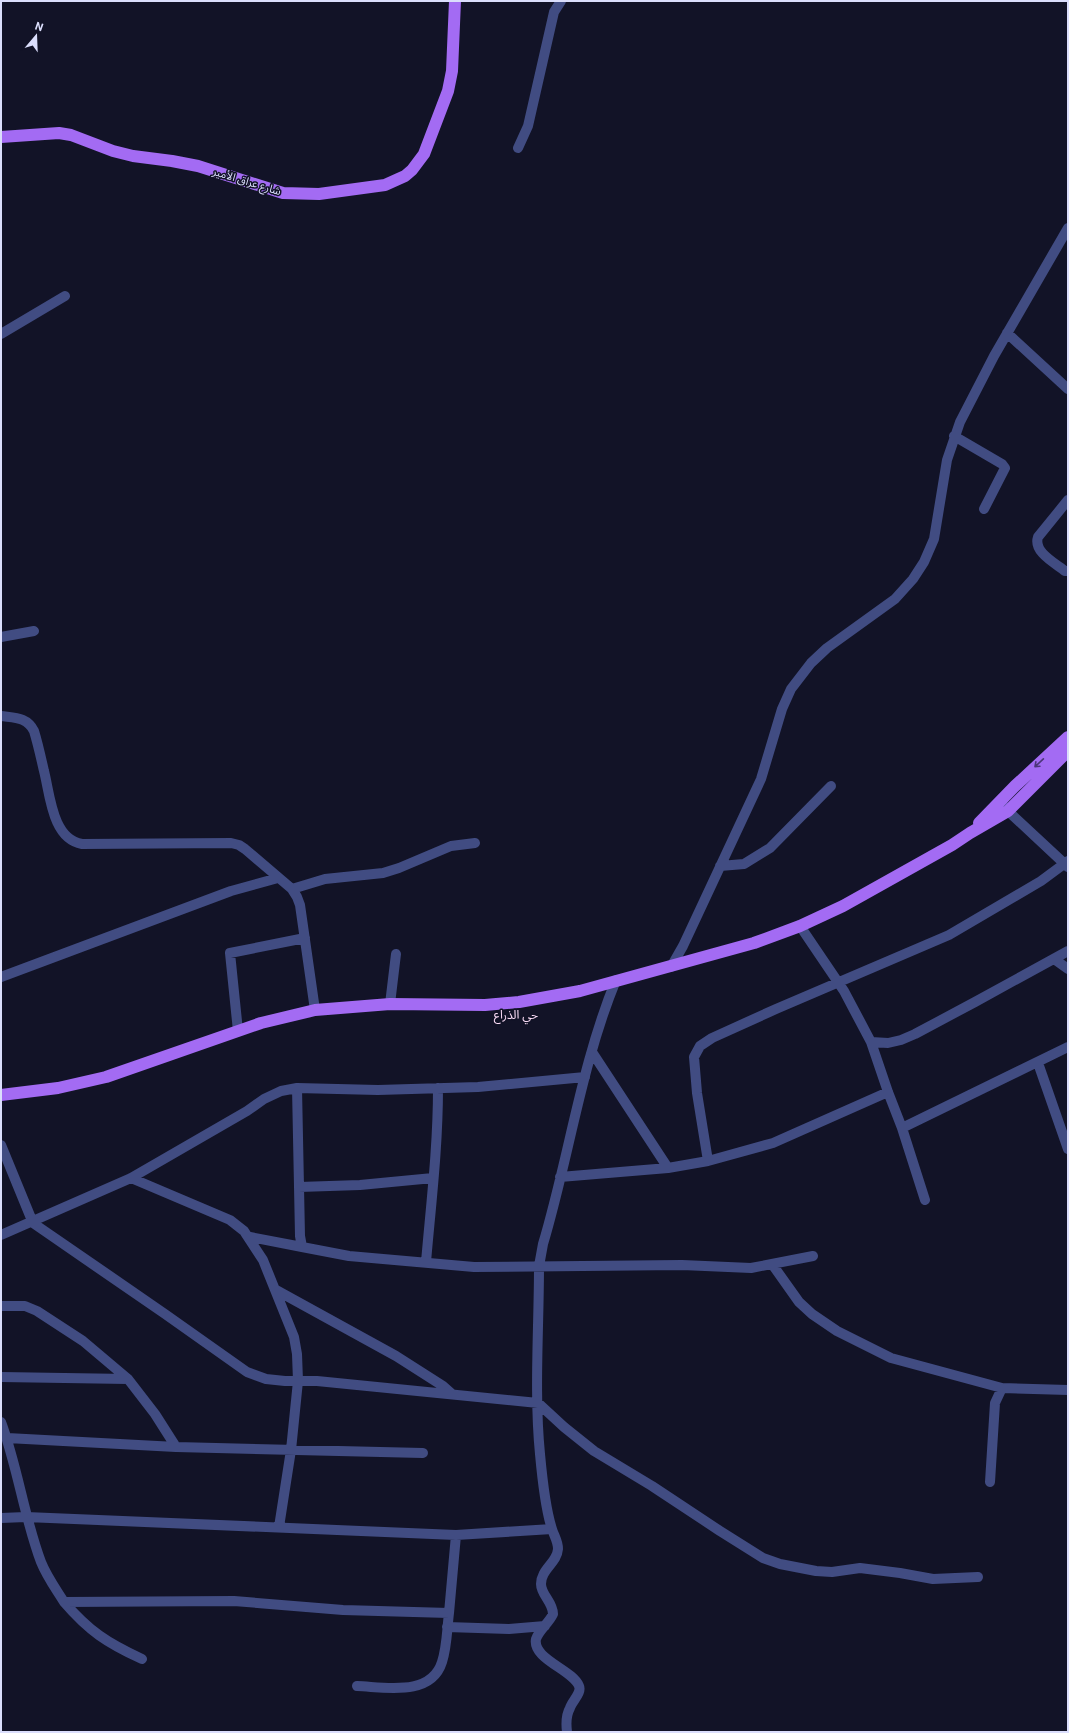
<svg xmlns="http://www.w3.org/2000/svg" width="1069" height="1733" viewBox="0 0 1069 1733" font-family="Roboto,'Noto Sans Arabic',sans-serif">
	<rect width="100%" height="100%" fill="#121327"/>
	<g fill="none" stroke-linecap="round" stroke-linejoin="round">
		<path stroke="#414c82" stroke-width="10" d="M518,148L528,126L554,12L561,1
			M1007,333L1068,389
			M1,334L65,296
			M954,436L1002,464L1005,468L984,509
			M1068,500L1038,537C1033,552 1055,563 1065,571H1068
			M1,637L34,631
			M1,716C15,718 27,717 34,731C38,744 41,758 44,771C50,794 52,839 82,844L231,843L239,845L245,849L292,889L297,897L300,905L315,1010
			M1004,806L1008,811L1068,867
			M720,866L744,864L770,848L831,786
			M292,889L325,879L383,873L399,868L451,846L475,843
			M800,926L844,991L871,1042L888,1092L902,1128L925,1200
			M1054,959L1068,969
			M671,967L683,946L761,779L782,709L791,689L811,663L827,648L895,599L913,579L924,562L934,539L947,460L960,422L994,356L1068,228
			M1,977L231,891L278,878
			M390,1004L396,954
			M238,1031L230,953L305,938
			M871,1042L888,1043L901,1040L915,1034L975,1002L1068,951
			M592,1052L668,1168
			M1038,1063L1068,1149
			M297,1088L300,1236L302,1247L349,1256L474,1267L682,1265L751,1268L813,1256
			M902,1128L1068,1047
			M1,1145L33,1223L165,1314L247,1372L266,1379L285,1381H317L538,1403L564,1427L594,1451L652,1486L720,1531L763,1558L780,1564L816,1571L832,1572L860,1568L900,1573L933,1579L978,1577
			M708,1161L697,1093L694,1057L700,1046L712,1038L776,1009L949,935L1041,881L1068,861
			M560,1177L668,1168L708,1161L773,1143L888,1092
			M131,1178L230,1220L244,1231L263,1260L294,1337L297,1354L298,1381L291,1450L279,1527
			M299,1187L360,1185L433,1178
			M1,1235L131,1178L247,1111L264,1099L281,1091L297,1088L378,1090L478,1087L585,1077
			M250,1237L302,1247
			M426,1262C431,1204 438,1147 438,1088
			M772,1264L799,1302L812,1314L837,1331L891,1358L1002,1388L1068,1390
			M276,1290L396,1356L443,1386L452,1394
			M1,1306H25L37,1311L83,1341L128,1379L155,1414L176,1447
			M1,1377L128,1379
			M1,1422C18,1468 24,1517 41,1562C47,1577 56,1589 64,1602L234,1601L343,1610L449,1613L456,1535
			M7,1438L176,1447L423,1453
			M990,1482L995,1403L1002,1388
			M1,1518L26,1517L456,1535L552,1529
			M64,1602C89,1631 107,1643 142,1659
			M447,1627L509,1629L545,1626
			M357,1686C385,1687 431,1697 442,1662C447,1647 447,1629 449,1613
			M567,1732C566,1724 566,1715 570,1708C572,1701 582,1693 579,1686C573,1670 532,1659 536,1639C539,1630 549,1623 553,1614C553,1602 541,1595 541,1584C541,1569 557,1563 558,1549C558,1541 554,1536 552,1529C545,1508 542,1476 540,1454C534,1393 539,1328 539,1266L543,1244C569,1157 581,1065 616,980"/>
		<path stroke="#a36bf3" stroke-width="12" d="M1,137L59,133L71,135L113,151L133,156L172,161L198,166L283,193L319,194L385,185L405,176L412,170L424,154L448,91L452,71L455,1
			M979,823L1015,786L1068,737
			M1,1095L58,1088L106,1077L261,1023L315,1010L390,1004L485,1005L519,1002L580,991L754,943L800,926L843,906L952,845L970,833L1008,811L1068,751"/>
	</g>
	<defs><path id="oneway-shaft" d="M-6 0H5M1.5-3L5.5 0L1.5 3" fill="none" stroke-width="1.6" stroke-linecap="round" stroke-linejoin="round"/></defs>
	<use stroke="#4c3679" href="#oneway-shaft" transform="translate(1039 763) rotate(137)"/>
	<g text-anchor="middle" stroke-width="3" stroke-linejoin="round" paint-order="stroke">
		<g font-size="11" fill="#dbdefc" stroke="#121327">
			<text transform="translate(247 181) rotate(17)" y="4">شارع عراق الأمير</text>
		</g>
		<g font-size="12" fill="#fcddf7" stroke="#121327">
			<text x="516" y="1019">حي الذراع</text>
		</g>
	</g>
	<rect width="1069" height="1733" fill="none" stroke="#dbdefc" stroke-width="4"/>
	<g transform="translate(36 36) rotate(19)" stroke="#121327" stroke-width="3" paint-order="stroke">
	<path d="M0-3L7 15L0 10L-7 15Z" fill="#dbdefc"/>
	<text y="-6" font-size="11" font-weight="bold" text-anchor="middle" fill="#dbdefc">N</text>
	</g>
</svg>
